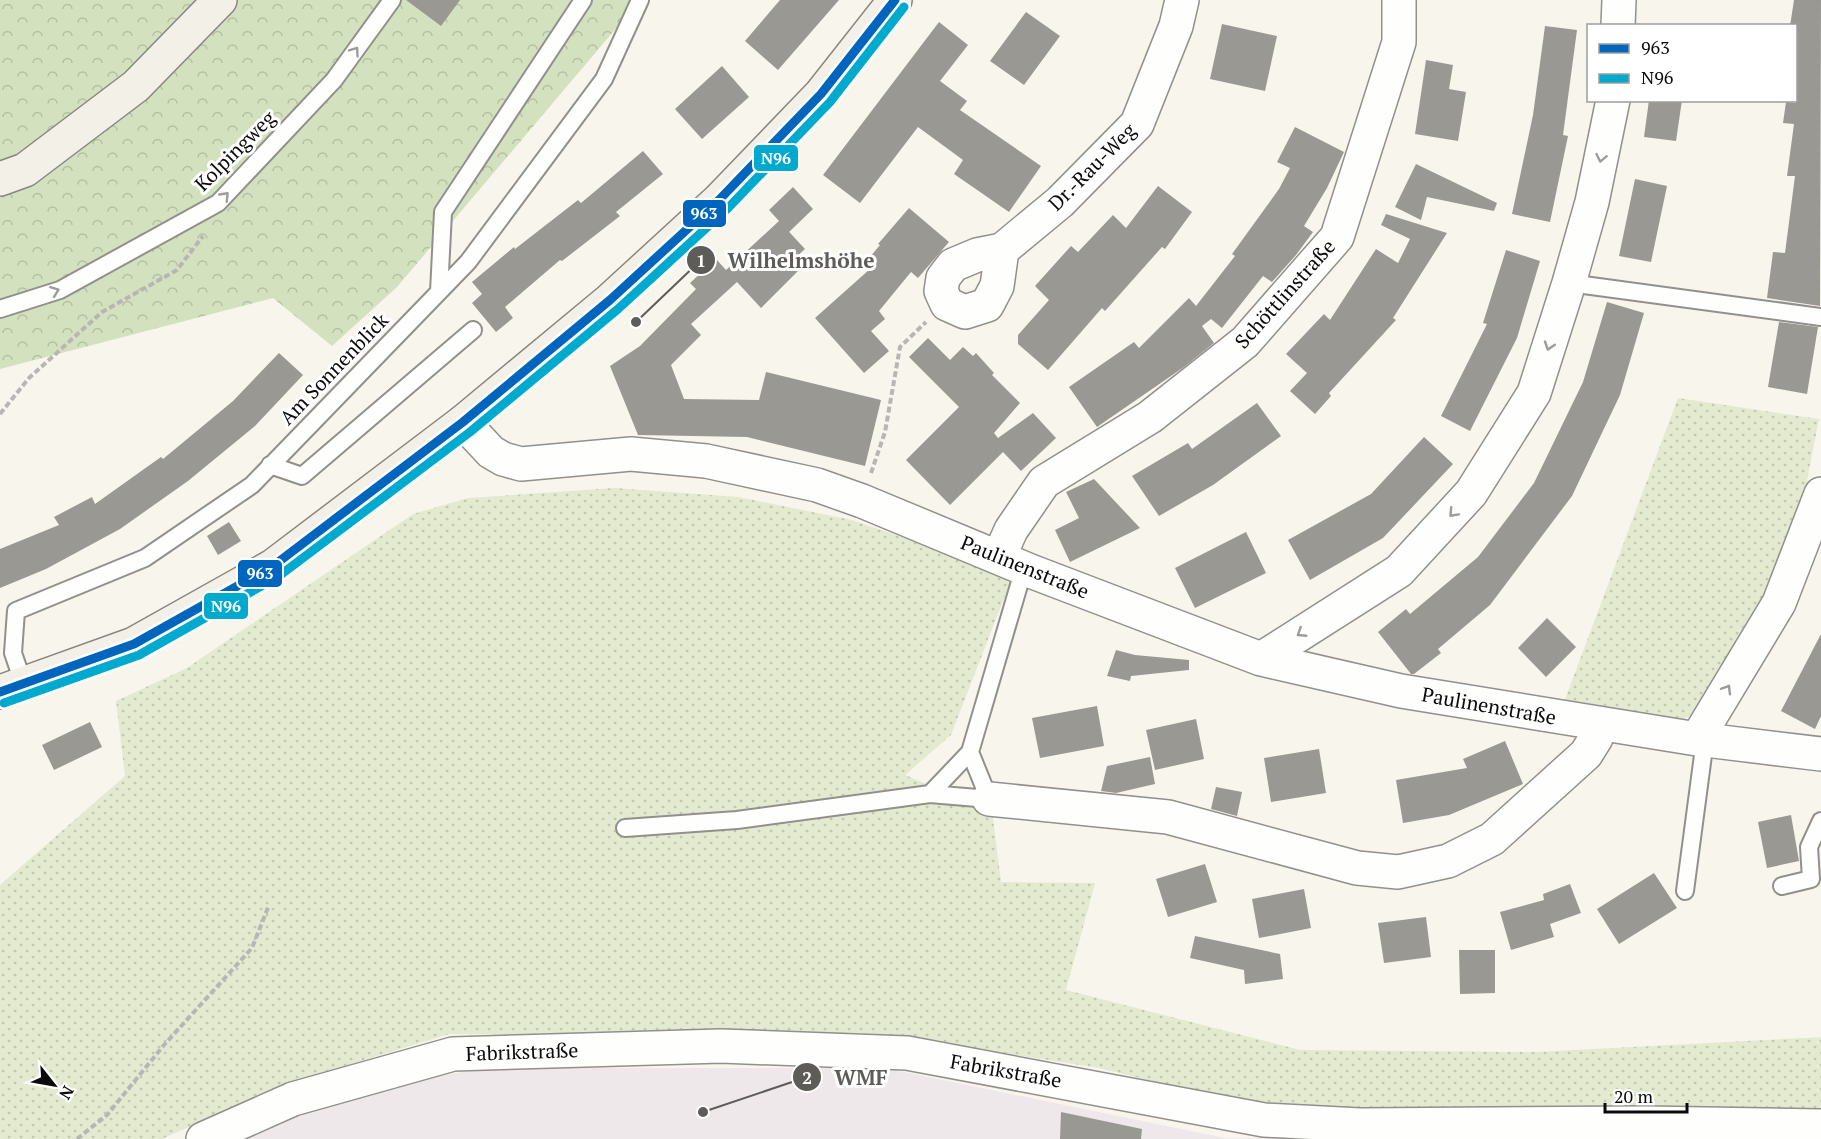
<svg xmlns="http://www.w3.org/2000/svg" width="1821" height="1139" viewBox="0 0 1821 1139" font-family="'PT Serif',serif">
	<defs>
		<pattern id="grass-dots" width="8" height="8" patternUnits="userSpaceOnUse" patternTransform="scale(1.5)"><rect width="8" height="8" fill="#e3ead0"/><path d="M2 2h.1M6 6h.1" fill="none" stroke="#c1c7b1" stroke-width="1.8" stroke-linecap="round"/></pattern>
		<pattern id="forest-crowns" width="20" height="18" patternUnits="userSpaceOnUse" patternTransform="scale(1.5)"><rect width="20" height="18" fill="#d4e1bf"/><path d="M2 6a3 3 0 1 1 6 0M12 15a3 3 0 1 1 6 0" fill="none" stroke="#b5c0a3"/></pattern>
	</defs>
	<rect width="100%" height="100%" fill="#f8f5ed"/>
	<path fill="#eee8ea" d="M489,1068H885L1225,1138L1821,1139H243L368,1087Z"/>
	<path fill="url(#grass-dots)" d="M1678,398L1819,419L1806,485L1772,586L1695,713L1677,722L1564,702Z
		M615,488L738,497L852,520L1013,575L951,735L905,775L992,811L1001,882L1095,883L1066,990L1300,1050L1537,1052L1821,1037V1110H1270L1099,1068L909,1038L449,1034L282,1085L162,1139H0V885L125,776L116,701L187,668L413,514L468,498Z"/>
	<path fill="url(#forest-crowns)" d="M0,0H197L125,74L17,155L0,161Z
		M220,0H640L397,287L332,346L273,298L0,369V184Z"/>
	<path fill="#9a9893" d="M406,0H460L441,26Z
		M780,0H839L778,70L745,41Z
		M1794,0H1821L1820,306L1767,298L1773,252L1785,253L1795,176H1787L1794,124L1783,123L1786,102L1796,103V26H1790Z
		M1026,12L1060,36L1024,85L990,61Z
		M939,22L968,45L940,81L967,101L960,110L1041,166L1009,212L954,174L963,160L918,127L860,203L823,175Z
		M1222,24L1277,36L1265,91L1210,79Z
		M1545,26L1577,30L1563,135L1568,136L1550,222L1512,214L1533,115Z
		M1426,60L1453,65L1449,89L1466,92L1458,141L1415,134Z
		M722,66L749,97L702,139L675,109Z
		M1649,100H1682L1676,141L1644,137Z
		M1295,127L1344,152L1327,188L1304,226L1313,232L1296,255L1272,282L1263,276L1222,328L1211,319L1202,326L1214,343L1184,367L1097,427L1069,387L1134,342L1139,348L1189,298L1196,306L1235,256L1232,254L1279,189L1290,168L1277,162Z
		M643,151L663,174L616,212L620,216L562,261L560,260L505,307L513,318L496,332L472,303L482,294L472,282L514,247L515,249L578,200L581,203Z
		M1416,164L1497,203L1494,211L1427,197L1421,220L1395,207Z
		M1635,179L1667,186L1651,262L1619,256Z
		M1158,186L1192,212L1165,249L1162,247L1105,311L1102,308L1048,370L1018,344V335L1049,300L1035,286L1071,246L1078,252L1113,215L1126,228Z
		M793,187L813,209L789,232L769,210Z
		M909,208L949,242L918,278L911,272L879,311L885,319L871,331L889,351L864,373L815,318L870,269L864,264L880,245L878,244Z
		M1386,214L1447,233L1393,318L1396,320L1329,393L1331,396L1315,414L1290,391L1307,373L1286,354L1324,314L1330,320L1376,249L1398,263L1410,239L1381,225Z
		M779,221L805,249L794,259L802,267L761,308L737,282L691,324L701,335L671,365L684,399L759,400L766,372L881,400L865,466L747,437L638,435L610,366L640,346L696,289L690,283L716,259L726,270Z
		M1506,250L1540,261L1517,338L1470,431L1441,416L1487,324L1483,323Z
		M1607,302L1644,313L1620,395L1572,496L1490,605L1438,649L1441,653L1414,674H1411L1378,632L1406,609L1410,614L1478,557L1534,483L1583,382Z
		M1779,322L1818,327L1807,394L1768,387Z
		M928,338L950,360L963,347L973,356L976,353L994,373L992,375L1020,403L994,433L998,438L1033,413L1056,438L1021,471L1003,452L950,505L906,460L959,407L909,357Z
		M279,353L303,375L255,426L188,481L120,529L46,569L0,588V549L59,525L54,517L92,497L95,504L161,457L163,459L233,401Z
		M1257,403L1281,436L1213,485L1159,516L1132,476L1188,443L1192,449Z
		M1424,437L1453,464L1383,538L1310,580L1288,540L1371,494Z
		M1094,479L1140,528L1070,562L1055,530L1079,518L1066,492Z
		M229,522L241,541L218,555L207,536Z
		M1246,532L1266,573L1195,608L1175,568Z
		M1547,618L1576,647L1546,677L1518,648Z
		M1821,634V716L1815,729L1781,711Z
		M1116,650L1135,655L1189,660V670L1131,676L1130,681L1107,676Z
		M1097,706L1104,746L1040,758L1032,718Z
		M1196,719L1204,759L1155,770L1146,730Z
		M90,722L102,747L54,770L42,745Z
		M1505,741L1523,784L1449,815L1403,823L1396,780L1467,768L1463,759Z
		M1319,749L1326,793L1271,802L1264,758Z
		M1150,757L1155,784L1116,793L1101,791L1107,766Z
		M1216,787L1242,792L1237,816L1211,809Z
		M1791,815L1799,861L1767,868L1758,822Z
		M1205,864L1217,902L1168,917L1156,879Z
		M1654,873L1677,908L1619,944L1597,909Z
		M1570,884L1581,913L1550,924L1554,937L1511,950L1500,912L1544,900L1543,894Z
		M1304,889L1311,928L1259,938L1252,899Z
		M1426,917L1431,957L1384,963L1378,923Z
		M1195,936L1280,954L1283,979L1245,984L1244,970L1190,958Z
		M1459,950H1495V993L1460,994Z
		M1061,1112L1142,1129L1141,1139H1060Z"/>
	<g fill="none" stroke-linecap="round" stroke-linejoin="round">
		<g stroke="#91908c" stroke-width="20">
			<path id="lane" d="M1569,283L1821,317
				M439,292L443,212L583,0
				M0,309L60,290L218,203L334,80L392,0
				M270,465L302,476L473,330
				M24,685L13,653L16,611L145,558L252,485L468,262L604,79L640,0
				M930,794L989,799L970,752L1024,568
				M625,828L737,820L930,794L970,752
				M1782,886L1811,879L1809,847L1821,821
				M1685,891L1705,740"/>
		</g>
		<g stroke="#91908c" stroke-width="36">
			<path id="street" d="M1618,26L1619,0
				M1002,250L997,286L987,305L965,312L947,304L941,291L943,278L953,265L977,255L1002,250L1060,202L1137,124L1176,26L1182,0
				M463,422L491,452L503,459L521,464L631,454L706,461L817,485L862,501L1033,572L1261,659L1401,691L1697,739L1821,754
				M999,557L1011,530L1044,482L1150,417L1245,342L1337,237L1399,42V0
				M1261,659L1399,571L1471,493L1534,393L1569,283L1592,202L1613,100
				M1697,739L1779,603L1821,494
				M989,799L1168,817L1357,868L1398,872L1448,861L1492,839L1586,754L1596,738L1598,724
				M203,1139L293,1099L453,1054L721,1046L907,1053L1264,1120L1360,1125L1645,1123L1821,1126"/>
		</g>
		<g stroke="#888683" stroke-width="36">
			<path id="secondary" d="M0,179L25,170L136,86L220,0
				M0,692L134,644L273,566L463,422L610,300L719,200L821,94L895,0"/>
		</g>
		<path stroke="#b7b6b5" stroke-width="4" stroke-dasharray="6 3" stroke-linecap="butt" d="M0,414L29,378L102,312L177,270L203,236
			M871,473L885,432L900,347L926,322
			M77,1139L107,1115L164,1045L252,948L269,905"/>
		<use href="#lane" stroke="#fefefc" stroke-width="16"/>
		<use href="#street" stroke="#fefefc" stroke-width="33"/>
		<use href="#secondary" stroke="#f3f0e8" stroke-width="33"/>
		<g stroke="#fff" stroke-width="14">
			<path id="bus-1" d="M0,692L134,644L273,566L463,422L610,300L719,200L821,94L895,0"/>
		</g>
		<g stroke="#fff" stroke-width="14">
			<path id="bus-2" d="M4,703L139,655L279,576L470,432L618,309L728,208L830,102L904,7"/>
		</g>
		<use href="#bus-1" stroke="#0065bd" stroke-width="9"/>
		<use href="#bus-2" stroke="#00a9ce" stroke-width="9"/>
	</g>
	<defs><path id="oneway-chevron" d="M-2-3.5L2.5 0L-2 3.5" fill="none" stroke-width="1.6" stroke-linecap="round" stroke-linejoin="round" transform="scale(1.5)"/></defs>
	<g stroke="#9c9c9b">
		<use href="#oneway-chevron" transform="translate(355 51) rotate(-54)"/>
		<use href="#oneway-chevron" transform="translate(1601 158) rotate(102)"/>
		<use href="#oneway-chevron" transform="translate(225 196) rotate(-46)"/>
		<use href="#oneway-chevron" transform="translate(55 291) rotate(-21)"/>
		<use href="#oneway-chevron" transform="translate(1549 346) rotate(108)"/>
		<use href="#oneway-chevron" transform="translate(1453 513) rotate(133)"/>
		<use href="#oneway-chevron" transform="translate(1301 633) rotate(147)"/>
		<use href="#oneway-chevron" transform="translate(1727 689) rotate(-59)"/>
	</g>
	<g text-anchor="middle" stroke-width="6" stroke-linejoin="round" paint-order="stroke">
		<g font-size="20" fill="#0a0a0a" stroke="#fff">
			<text transform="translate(235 151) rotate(-45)" y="7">Kolpingweg</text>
			<text transform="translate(1092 167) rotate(-45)" y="7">Dr.-Rau-Weg</text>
			<text transform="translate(1285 294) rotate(-48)" y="7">Schöttlinstraße</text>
			<text transform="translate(334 369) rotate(-46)" y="7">Am Sonnenblick</text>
			<text transform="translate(1025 567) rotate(22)" y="7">Paulinenstraße</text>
			<text transform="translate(1489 706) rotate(10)" y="7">Paulinenstraße</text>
			<text transform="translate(522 1052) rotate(-2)" y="7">Fabrikstraße</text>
			<text transform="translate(1006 1071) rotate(10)" y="7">Fabrikstraße</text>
		</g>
	</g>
	<path fill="none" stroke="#5d5c59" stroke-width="2" d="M636 322L701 260M703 1112L807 1077"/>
	<g fill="#5d5c59" stroke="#fff" stroke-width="2">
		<circle cx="636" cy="322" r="6"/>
		<circle cx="703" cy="1112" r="6"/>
		<circle cx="701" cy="260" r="15"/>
		<circle cx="807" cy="1077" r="15"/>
	</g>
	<g font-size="18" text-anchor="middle" font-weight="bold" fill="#fff">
		<text x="701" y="267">1</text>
		<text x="807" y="1084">2</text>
	</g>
	<g font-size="21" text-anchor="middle" font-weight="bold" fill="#5d5c59" stroke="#fff" stroke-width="6" stroke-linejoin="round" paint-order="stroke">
		<text x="801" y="268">Wilhelmshöhe</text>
		<text x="861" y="1085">WMF</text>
	</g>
	<g stroke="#fff" stroke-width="2">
		<rect x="753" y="144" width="46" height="28" rx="6" fill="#00a9ce"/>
		<rect x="682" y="199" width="45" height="29" rx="6" fill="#0065bd"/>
		<rect x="237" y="559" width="46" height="29" rx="6" fill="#0065bd"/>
		<rect x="203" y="592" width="46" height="28" rx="6" fill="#00a9ce"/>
	</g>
	<g font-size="16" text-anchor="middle" font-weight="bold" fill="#fff">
		<text x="776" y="164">N96</text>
		<text x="704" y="219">963</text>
		<text x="260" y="579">963</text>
		<text x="226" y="612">N96</text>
	</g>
	<rect x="1587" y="24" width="210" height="78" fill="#ffffff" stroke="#9d9d9d" stroke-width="1.5"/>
	<rect x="1599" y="44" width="30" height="9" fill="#0065bd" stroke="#9d9d9d" stroke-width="1.5"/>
	<text x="1641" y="54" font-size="18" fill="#0a0a0a">963</text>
	<rect x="1599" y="74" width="30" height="9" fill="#00a9ce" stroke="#9d9d9d" stroke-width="1.5"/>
	<text x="1641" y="84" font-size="18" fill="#0a0a0a">N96</text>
	<g transform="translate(54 1085) rotate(121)" stroke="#ffffff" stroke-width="4.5" paint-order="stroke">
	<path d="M0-4.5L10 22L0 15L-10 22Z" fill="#0a0a0a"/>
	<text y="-9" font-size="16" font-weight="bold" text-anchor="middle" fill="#0a0a0a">N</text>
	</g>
	<path d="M1605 1103v9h82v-9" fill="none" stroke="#0a0a0a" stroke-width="3"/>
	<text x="1614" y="1103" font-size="18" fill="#0a0a0a" stroke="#ffffff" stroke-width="4.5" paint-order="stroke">20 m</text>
</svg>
